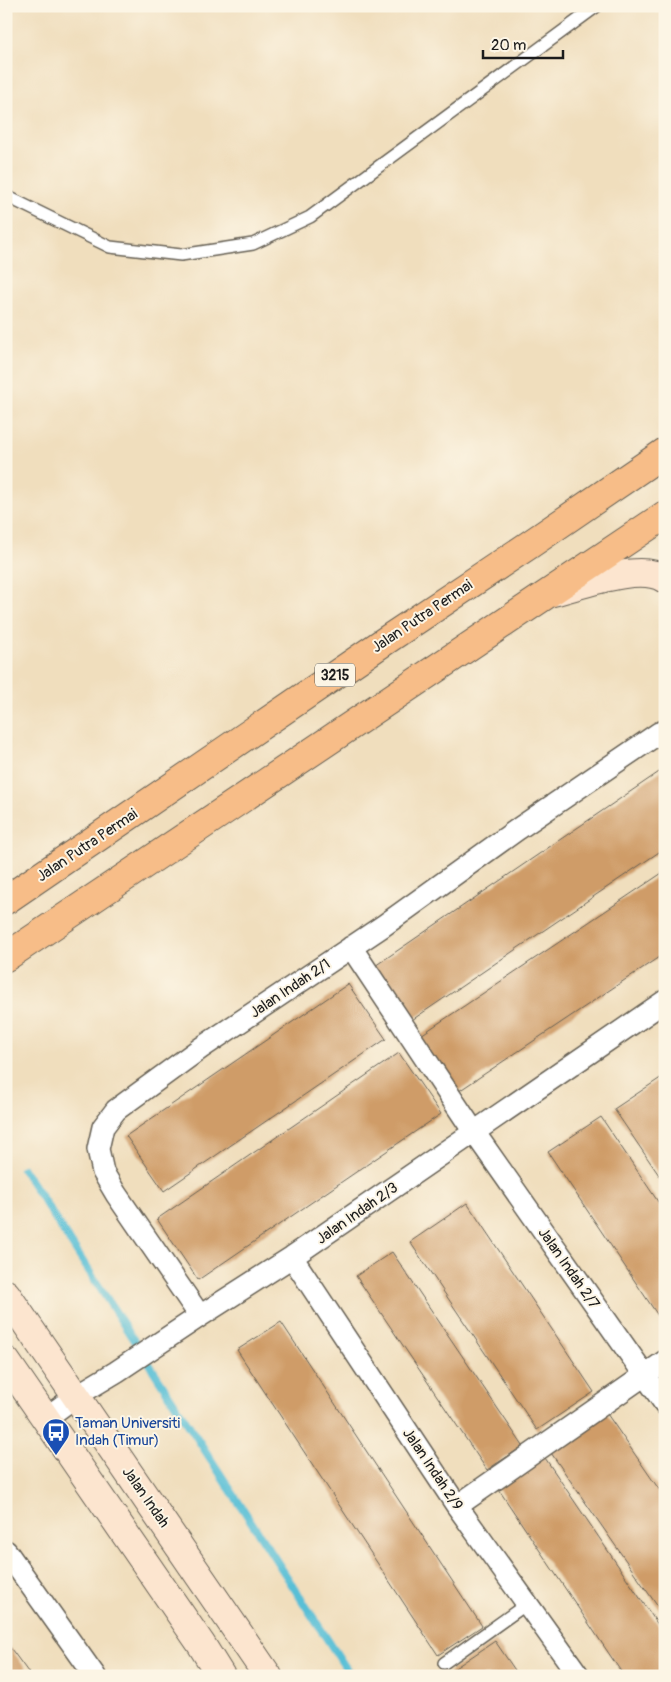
<svg xmlns="http://www.w3.org/2000/svg" width="671" height="1682" viewBox="0 0 671 1682" font-family="Pangolin,sans-serif">
	<rect width="100%" height="100%" fill="#fcf5e5"/>
	<filter id="ink" filterUnits="userSpaceOnUse"><feTurbulence type="fractalNoise" baseFrequency=".02" numOctaves="2"/><feDisplacementMap in="SourceGraphic" scale="10" xChannelSelector="R" yChannelSelector="G"/><feConvolveMatrix kernelMatrix="1 2 1 2 8 2 1 2 1" color-interpolation-filters="sRGB"/></filter>
	<filter id="wash" filterUnits="userSpaceOnUse"><feTurbulence type="fractalNoise" baseFrequency=".0096" numOctaves="4" result="noise"/><feDisplacementMap in="SourceGraphic" scale="20" xChannelSelector="R" yChannelSelector="G"/><feGaussianBlur stdDeviation="1.12" result="paint"/><feColorMatrix in="noise" values="0 0 0 0 0 0 0 0 0 0 0 0 0 0 0 0 0 1.4 0 .05"/><feComposite in="paint" operator="in"/></filter>
	<g filter="url(#wash)">
		<rect width="100%" height="100%" fill="#f0debd"/>
		<g fill="none" stroke-linecap="round" stroke-linejoin="round">
			<path stroke="#58bfd6" stroke-width="8" d="M23,1169L351,1676"/>
		</g>
		<g id="blocks">
			<path fill="#cf9c68" d="M665,768V848L409,1022L372,968Z
				M665,871V953L453,1095L415,1039Z
				M348,984L386,1039L164,1191L126,1136Z
				M399,1053L441,1114L198,1280L157,1219Z
				M665,1075V1184L614,1109Z
				M601,1117L665,1212V1326L548,1152Z
				M467,1203L594,1392L537,1430L410,1242Z
				M392,1252L523,1446L487,1470L356,1276Z
				M281,1322L482,1626L438,1655L237,1350Z
				M605,1411L665,1498V1617L549,1450Z
				M541,1452L665,1635V1676H624L495,1484Z
				M495,1641L519,1676H452L449,1672Z
				M6,1642L31,1676H6Z"/>
		</g>
	</g>
	<g filter="url(#ink)">
		<use href="#blocks" fill-opacity="0" stroke="#666054" stroke-width="1"/>
		<g fill="none" stroke-linecap="round" stroke-linejoin="round">
			<g stroke="#666054" stroke-width="14">
				<path id="lane" d="M6,196L110,247L181,255L253,244L310,217L597,6
					M444,1663L528,1603"/>
			</g>
			<g stroke="#666054" stroke-width="24">
				<path id="street" d="M351,947L474,1132L665,1404
					M292,1257L457,1506L579,1676
					M200,1316L116,1194L103,1172L98,1149L103,1127L116,1110L201,1048L383,926L518,829L659,733L665,731
					M46,1418L76,1396L116,1372L200,1316L292,1257L665,1001
					M457,1506L665,1361
					M6,1551L95,1676"/>
			</g>
			<g stroke="#666054" stroke-width="30">
				<path id="secondary" d="M553,592C581,585 640,562 665,579
					M6,1294L268,1676
					M6,1361L201,1644L221,1676"/>
			</g>
			<g stroke="#666054" stroke-width="30">
				<path id="primary" d="M6,900L385,641L529,545L665,452
					M6,957L665,515"/>
			</g>
			<use href="#lane" stroke="#fff" stroke-width="11"/>
			<use href="#street" stroke="#fff" stroke-width="21"/>
			<use href="#secondary" stroke="#fce5cf" stroke-width="28"/>
			<use href="#primary" stroke="#f7bd88" stroke-width="28"/>
		</g>
	</g>
	<defs>
		<g id="bus-pin" transform="scale(1.4375)"><path d="M0 17L-7.5 6A9.5 9.5 0 1 1 7.5 6Z" fill="#1a4fb4" stroke="#fcf5e5"/><path d="M-5-6H5V4H4V6H2V4H-2V6H-4V4H-5ZM-3.5-4V0h7V-4ZM-3.5 1.2v1.5H-2V1.2ZM2 1.2v1.5H3.5V1.2Z" fill="#fff"/></g>
	</defs>
	<g fill-rule="evenodd">
		<use href="#bus-pin" x="56" y="1432"/>
	</g>
	<g text-anchor="middle" stroke-width="4" stroke-linejoin="round" paint-order="stroke">
		<rect fill="#fcf5e5" stroke="#5f5d58" stroke-width="1" x="315" y="663.5" width="40" height="23" rx="4"/>
		<g font-size="14" font-weight="bold" fill="#1c1c1c">
			<text x="335" y="680">3215</text>
		</g>
		<g font-size="15" fill="#1c1c1c" stroke="#fcf5e5">
			<text transform="translate(422 616) rotate(-34)" y="5">Jalan Putra Permai</text>
			<text transform="translate(87 845) rotate(-34)" y="5">Jalan Putra Permai</text>
			<text transform="translate(290 988) rotate(-34)" y="5">Jalan Indah 2/1</text>
			<text transform="translate(357 1213) rotate(-35)" y="5">Jalan Indah 2/3</text>
			<text transform="translate(569 1268) rotate(55)" y="5">Jalan Indah 2/7</text>
			<text transform="translate(433 1469) rotate(56)" y="5">Jalan Indah 2/9</text>
			<text transform="translate(146 1497) rotate(55)" y="5">Jalan Indah</text>
		</g>
		<g font-size="15" fill="#164399" stroke="#fcf5e5" text-anchor="start">
			<text x="75" y="1428">Taman Universiti<tspan x="75" dy="17">Indah (Timur)</tspan></text>
		</g>
	</g>
	<rect width="671" height="1682" fill="none" stroke="#fcf5e5" stroke-width="25"/>
	<path d="M483 50v8h80v-8" fill="none" stroke="#1c1c1c" stroke-width="2.5"/>
	<text x="491" y="50" font-size="15" fill="#1c1c1c" stroke="#fcf5e5" stroke-width="4" paint-order="stroke">20 m</text>
</svg>
